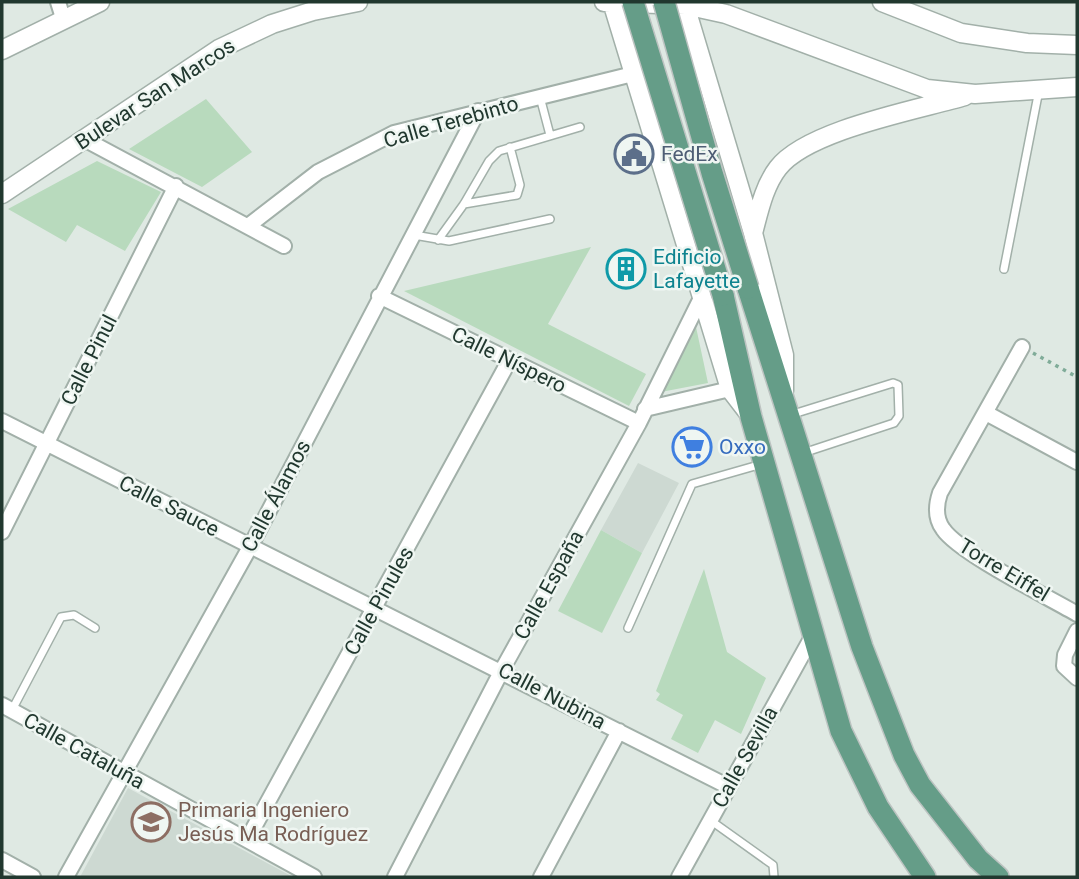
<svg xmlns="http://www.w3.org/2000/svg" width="1079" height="879" viewBox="0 0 1079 879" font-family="Roboto,sans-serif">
	<rect width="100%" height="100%" fill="#dfe9e3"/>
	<path fill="#cdd9d2" d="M638,463L679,483L642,553L601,530Z
		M128,788L254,856L293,877H80Z"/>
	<path fill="#b8dabd" d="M206,99L252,152L202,187L129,149Z
		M97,161L161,192L125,251L77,225L66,242L8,209Z
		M591,247L548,324L646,374L629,406L404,291Z
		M696,327L708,383L661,392Z
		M601,530L642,553L602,633L558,611Z
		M704,569L727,652L766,678L741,734L715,720L698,753L671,739L683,715L656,700L660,694L656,691Z"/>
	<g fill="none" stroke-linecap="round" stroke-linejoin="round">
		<g stroke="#a2b0a9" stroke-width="10">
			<path id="service" d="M540,97L550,135
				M464,204L517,195L520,185L510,147
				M414,235L449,241L550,219
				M438,240L464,204L489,161L499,151L580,127
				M1004,269L1039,90
				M790,415L893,383L898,385L899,416L894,423L803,453
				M628,628L692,484L762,464
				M12,710L61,617L74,615L95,628
				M710,820L773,865L774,877"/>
		</g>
		<g stroke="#a2b0a9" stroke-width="18">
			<path id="minor" d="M58,2L63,18
				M86,140L284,246
				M248,226L318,172L394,133L633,74
				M379,296L639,423
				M1022,347L940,493C936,505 935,518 943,529C959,553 1048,597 1077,614
				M645,409L730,389
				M986,413L1077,462
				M2,421L729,787
				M2,532L176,186
				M1077,631L1065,655L1064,666L1077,678
				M2,705L314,877
				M247,840L509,361
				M2,860L33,877
				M66,877L250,547L478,111
				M395,877L502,670L639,423L703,294
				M541,877L619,731
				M679,877L812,637"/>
		</g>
		<g stroke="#a2b0a9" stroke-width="21">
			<path id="tertiary" d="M604,2L685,5L726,14L927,89L975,94L1077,87
				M612,2L730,389L750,415
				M684,2L753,233L784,355V391
				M882,2L961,33L1027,43L1077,45
				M2,50L100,2
				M2,194L219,49L272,24L313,11L358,2
				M753,233C759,211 764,186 778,168C807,130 917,110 965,96"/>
		</g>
		<g stroke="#bcc3c1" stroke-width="24">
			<path id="primary" d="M748,288L862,647L904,755L920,785L978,859L998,877
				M723,295L751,417L841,731L878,807L925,877"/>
		</g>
		<path stroke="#80ac99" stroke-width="3.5" stroke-dasharray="3.5 5" stroke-linecap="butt" d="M1033,353L1077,377"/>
		<use href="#service" stroke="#fff" stroke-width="7"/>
		<use href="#minor" stroke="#fff" stroke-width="14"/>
		<use href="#tertiary" stroke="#fff" stroke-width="18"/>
		<use href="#primary" stroke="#659d88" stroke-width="21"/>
		<g stroke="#bcc3c1" stroke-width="24" stroke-linecap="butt">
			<path id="primary-bridge" d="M633,2L723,295
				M664,2L712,173L748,288"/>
		</g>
		<use href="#primary-bridge" stroke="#659d88" stroke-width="21"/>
	</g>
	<defs>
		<g id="civic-ring" transform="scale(2.0125)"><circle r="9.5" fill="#eff6f2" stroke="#5c6f8a" stroke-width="1.5"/><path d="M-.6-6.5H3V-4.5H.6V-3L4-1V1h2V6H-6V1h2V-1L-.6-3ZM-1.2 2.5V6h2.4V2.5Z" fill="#5c6f8a"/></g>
		<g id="building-ring" transform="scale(2.0125)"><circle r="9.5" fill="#eff6f2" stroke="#0f9aa8" stroke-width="1.5"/><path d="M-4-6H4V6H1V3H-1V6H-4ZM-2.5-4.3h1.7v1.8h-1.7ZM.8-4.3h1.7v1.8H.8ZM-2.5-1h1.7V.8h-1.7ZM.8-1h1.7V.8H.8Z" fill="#0f9aa8"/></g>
		<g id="supermarket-ring" transform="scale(2.0125)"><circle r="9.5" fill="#eff6f2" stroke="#3f7fe0" stroke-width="1.5"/><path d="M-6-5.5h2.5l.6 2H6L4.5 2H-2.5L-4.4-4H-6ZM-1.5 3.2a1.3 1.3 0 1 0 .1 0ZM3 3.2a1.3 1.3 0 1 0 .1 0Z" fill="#3f7fe0"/></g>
		<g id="school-ring" transform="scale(2.0125)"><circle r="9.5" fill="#eff6f2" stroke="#8d6e63" stroke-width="1.5"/><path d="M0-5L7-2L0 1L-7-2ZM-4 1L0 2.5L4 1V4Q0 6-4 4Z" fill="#8d6e63"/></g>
	</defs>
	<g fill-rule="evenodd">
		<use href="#civic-ring" x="634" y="154"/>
		<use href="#building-ring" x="626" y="269"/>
		<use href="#supermarket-ring" x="692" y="447"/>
		<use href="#school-ring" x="151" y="822"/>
	</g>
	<g text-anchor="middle" stroke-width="5" stroke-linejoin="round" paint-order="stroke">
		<g font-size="21" fill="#21382f" stroke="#eff6f2">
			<text transform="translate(155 94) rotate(-33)" y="7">Bulevar San Marcos</text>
			<text transform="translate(451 122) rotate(-16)" y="7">Calle Terebinto</text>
			<text transform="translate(89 360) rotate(-63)" y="7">Calle Pinul</text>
			<text transform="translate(509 360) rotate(26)" y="7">Calle Níspero</text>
			<text transform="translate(276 496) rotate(-62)" y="7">Calle Álamos</text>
			<text transform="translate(169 506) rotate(27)" y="7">Calle Sauce</text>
			<text transform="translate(1004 570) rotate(31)" y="7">Torre Eiffel</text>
			<text transform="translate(549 585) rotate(-61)" y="7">Calle España</text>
			<text transform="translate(379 601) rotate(-61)" y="7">Calle Pinules</text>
			<text transform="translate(552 696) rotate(28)" y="7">Calle Nubina</text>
			<text transform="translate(84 751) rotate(29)" y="7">Calle Cataluña</text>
			<text transform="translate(745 757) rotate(-61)" y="7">Calle Sevilla</text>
		</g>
		<g font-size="21" fill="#4e5e75" stroke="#eff6f2" text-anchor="start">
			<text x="661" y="161">FedEx</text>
		</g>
		<g font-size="21" fill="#0d838f" stroke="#eff6f2" text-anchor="start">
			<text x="653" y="264">Edificio<tspan x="653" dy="24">Lafayette</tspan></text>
		</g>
		<g font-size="21" fill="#366cbe" stroke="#eff6f2" text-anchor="start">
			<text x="719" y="454">Oxxo</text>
		</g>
		<g font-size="21" fill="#785e54" stroke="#eff6f2" text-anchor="start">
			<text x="178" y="817">Primaria Ingeniero<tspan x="178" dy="24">Jesús Ma Rodríguez</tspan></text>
		</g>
	</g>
	<rect width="1079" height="879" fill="none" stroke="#21382f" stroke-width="7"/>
</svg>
